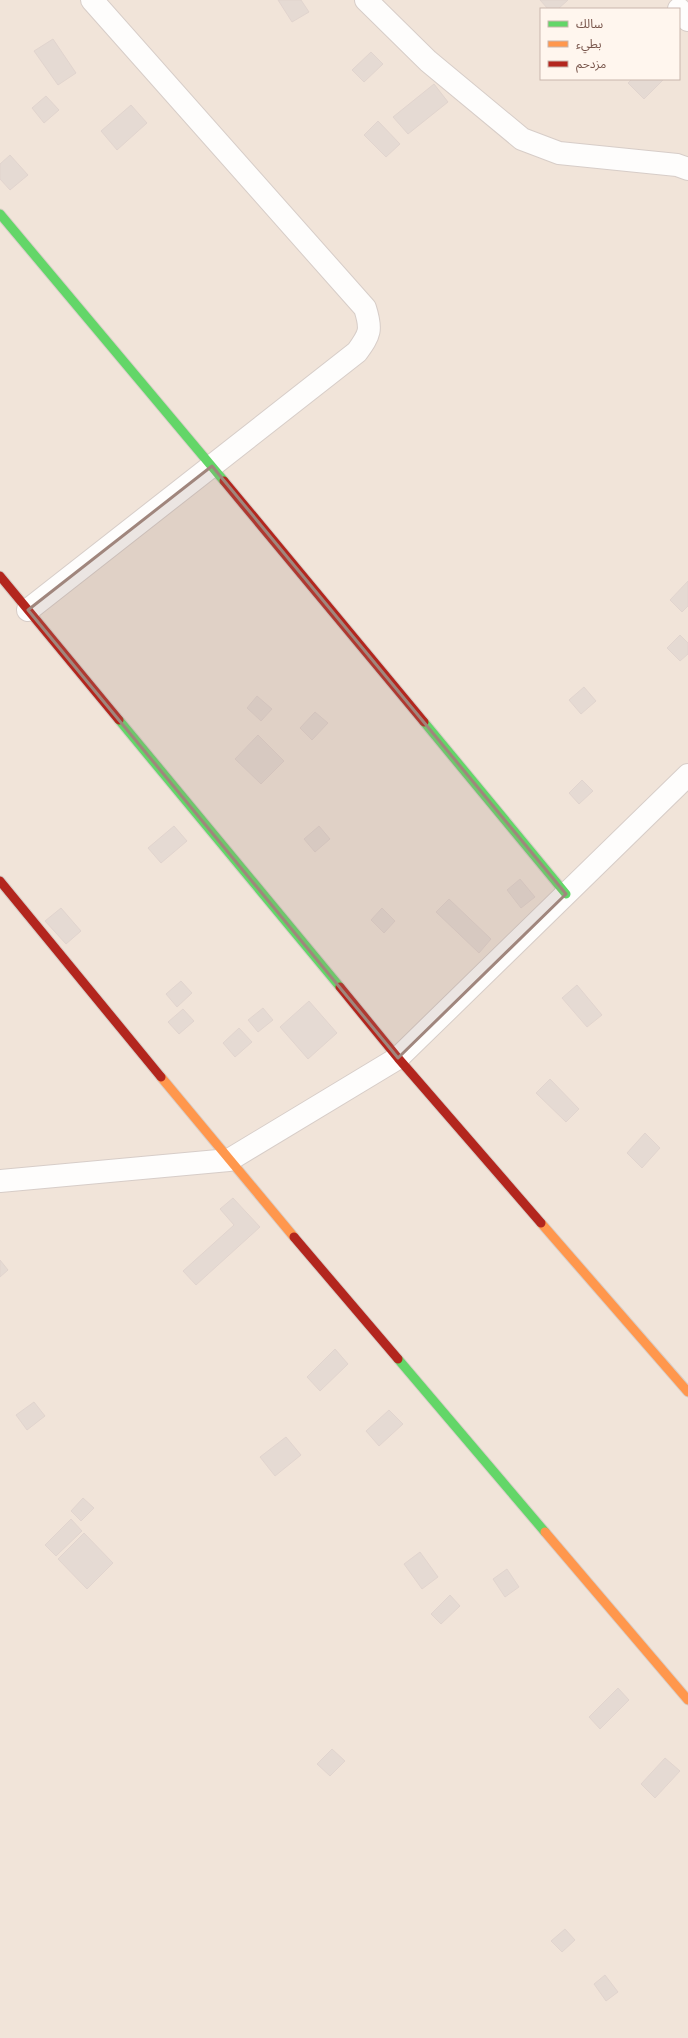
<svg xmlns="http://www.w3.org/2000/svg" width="688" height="2038" viewBox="0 0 688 2038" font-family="Karla,'Noto Sans Arabic',sans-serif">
	<rect width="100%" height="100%" fill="#f8f2ec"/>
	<path fill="#f1e4d9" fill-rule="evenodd" d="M0,0H688V2038H0ZM541,9H679V79H541Z"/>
	<path fill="#e5dad3" stroke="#e1d4ce" d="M278,0H301L309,12L292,22Z
		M540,0H568L558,9H548Z
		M53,39L76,73L58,85L34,51Z
		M371,52L383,64L364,82L352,70Z
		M632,79H664L644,99L628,83Z
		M434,84L448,102L408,134L393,117Z
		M46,96L59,110L44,123L32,108Z
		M131,105L147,123L117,150L101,131Z
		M378,121L400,144L386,157L364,135Z
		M10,155L28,175L10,190L0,179V164Z
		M688,581V606L682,612L670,600Z
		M680,635L688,643V654L680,661L667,648Z
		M584,687L596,701L581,714L569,700Z
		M257,696L272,709L261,721L247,708Z
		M315,712L328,723L312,740L300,728Z
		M258,735L284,761L261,784L235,759Z
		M582,780L593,791L579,804L569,793Z
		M174,826L187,841L161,863L148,848Z
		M319,826L330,839L315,852L304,839Z
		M520,879L535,897L521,908L507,890Z
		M449,899L491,939L479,953L436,912Z
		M61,908L81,931L66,944L45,921Z
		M382,908L395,921L384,933L371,920Z
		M181,981L192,993L177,1007L166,994Z
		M577,985L602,1015L587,1027L562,998Z
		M309,1001L337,1033L308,1059L280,1027Z
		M263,1008L273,1020L258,1032L248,1020Z
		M183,1009L194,1021L179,1034L168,1022Z
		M239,1028L252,1042L235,1057L223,1043Z
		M550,1079L579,1109L566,1122L536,1093Z
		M645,1133L660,1148L642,1168L627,1153Z
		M233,1198L260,1227L196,1285L183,1271L234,1225L220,1209Z
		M0,1260L8,1270L0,1277Z
		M335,1349L348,1364L320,1391L307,1377Z
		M34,1402L45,1416L27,1430L16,1415Z
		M389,1410L403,1424L379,1446L366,1431Z
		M286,1437L301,1455L275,1476L260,1457Z
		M83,1498L94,1508L81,1521L71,1511Z
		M71,1519L82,1531L56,1556L45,1545Z
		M84,1533L113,1563L87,1589L58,1559Z
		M420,1552L438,1577L422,1589L404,1564Z
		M507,1569L519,1587L505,1597L493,1579Z
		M450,1595L460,1606L441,1624L431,1614Z
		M618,1688L629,1700L600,1729L589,1717Z
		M332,1749L345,1761L330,1776L317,1764Z
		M665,1758L680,1771L655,1798L641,1784Z
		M565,1929L575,1940L562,1952L551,1941Z
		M605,1975L618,1992L606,2001L594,1984Z"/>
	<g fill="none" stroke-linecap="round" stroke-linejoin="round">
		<g stroke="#d7cdc8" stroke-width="24">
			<path id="street" d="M366,0L428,61L522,139L559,153L677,165L688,169
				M679,9L688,20
				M28,610L357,352C370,334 372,330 365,308L92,0
				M0,1181L229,1160L398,1058L688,775"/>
		</g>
		<g stroke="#d8cec8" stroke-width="11">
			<path id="fast" d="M0,214L224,481
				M119,720L340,987
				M424,722L566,894
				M398,1359L545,1532"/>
		</g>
		<g stroke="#d8cec8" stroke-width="11">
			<path id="slow" d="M161,1077L294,1237
				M541,1223L688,1392
				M545,1532L688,1700"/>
		</g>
		<g stroke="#d8cec8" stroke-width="11">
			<path id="jam" d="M224,481L424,722
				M0,576L119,720
				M0,881L161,1077
				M340,987L398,1058L541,1223
				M294,1237L398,1359"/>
		</g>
		<use href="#street" stroke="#fefdfc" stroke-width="22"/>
		<use href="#fast" stroke="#63d668" stroke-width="9"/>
		<use href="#slow" stroke="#ff974d" stroke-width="9"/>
		<use href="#jam" stroke="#b3261e" stroke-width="9"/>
	</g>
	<path fill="#a0867d" fill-opacity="0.2" stroke="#a0867d" stroke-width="3" stroke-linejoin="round" d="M212,466L566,894L398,1058L28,610Z"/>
	<rect x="540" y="8" width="140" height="72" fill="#fff6ee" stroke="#c9b6ad"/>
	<rect x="548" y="21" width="20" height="6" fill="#63d668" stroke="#c9b6ad"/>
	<text x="576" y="28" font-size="12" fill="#78554b">سالك</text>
	<rect x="548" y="41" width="20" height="6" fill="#ff974d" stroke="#c9b6ad"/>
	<text x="576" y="48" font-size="12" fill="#78554b">بطيء</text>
	<rect x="548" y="61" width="20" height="6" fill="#b3261e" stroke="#c9b6ad"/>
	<text x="576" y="68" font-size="12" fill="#78554b">مزدحم</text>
</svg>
